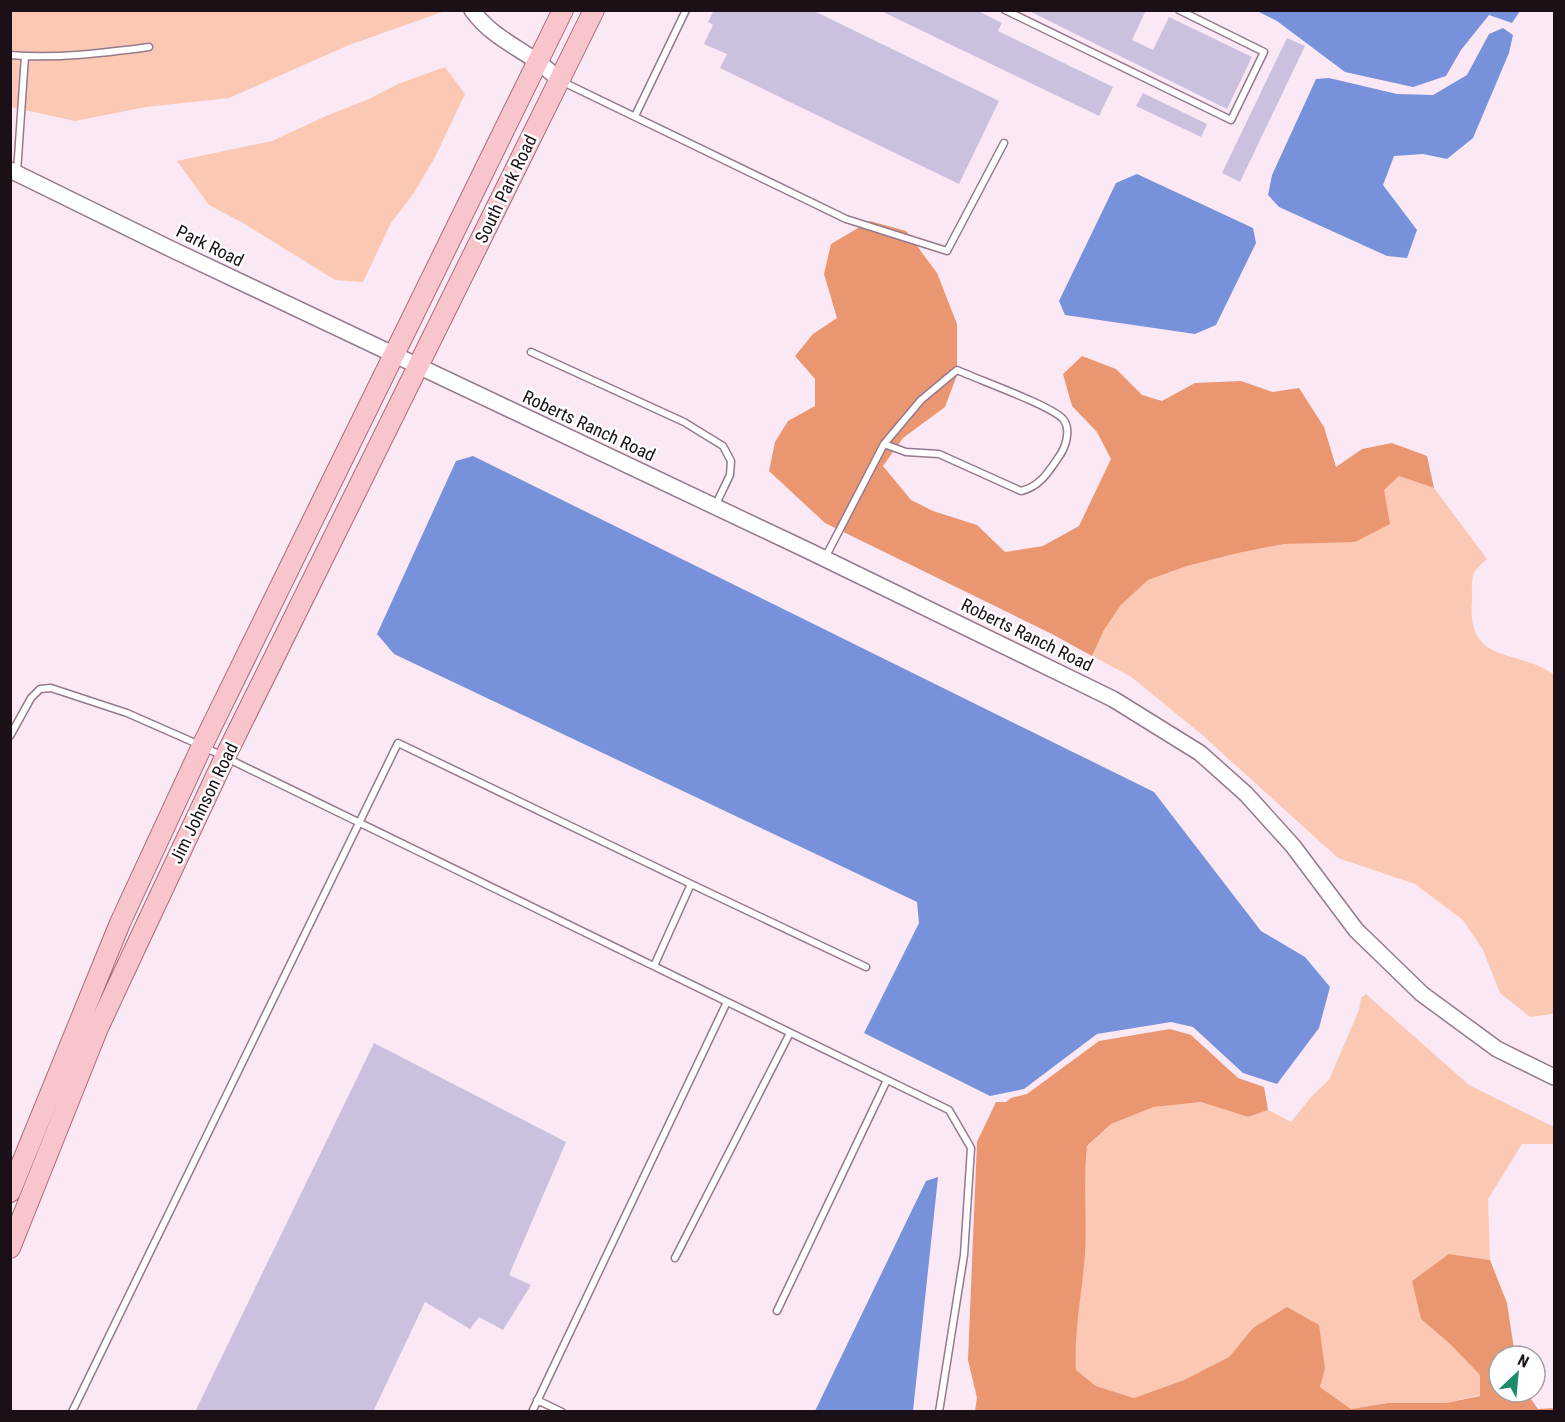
<svg xmlns="http://www.w3.org/2000/svg" width="1565" height="1422" viewBox="0 0 1565 1422" font-family="'Roboto Condensed',sans-serif">
	<rect width="100%" height="100%" fill="#fbe8f5"/>
	<path fill="#fbc8b3" d="M10,11H445L349,45L229,98L146,107L75,121L11,107Z
		M445,67L465,94L435,157L414,193L391,223L363,282L335,280L243,223L209,205L177,161L272,141L326,116L369,99L398,84Z
		M1399,476L1434,488L1487,559C1483,563 1476,568 1474,573C1471,580 1472,593 1472,601C1466,667 1520,648 1554,675V1011L1552,1014L1530,1017L1500,993L1483,950L1463,920L1415,884L1338,858L1200,733L1130,676L1092,656L1104,630L1121,605L1148,580L1187,566L1238,553L1284,544L1317,542Z
		M1366,994L1469,1085L1554,1127V1144H1522L1488,1199L1490,1260L1449,1254L1421,1319L1450,1344L1480,1375V1395L1446,1403H1388L1351,1409L1320,1387L1325,1369L1253,1328L1229,1357L1184,1380L1134,1398L1096,1386L1076,1370L1075,1343L1085,1251V1173L1087,1147L1111,1124L1154,1107L1201,1102L1248,1117L1268,1110L1291,1122L1312,1096L1329,1080L1359,1010L1361,998Z"/>
	<path fill="#ea9671" d="M870,221L906,231L937,273L957,324V375L945,407L903,438L883,466L911,500L933,511L977,525L1005,552L1043,546L1079,526L1111,459L1097,432L1072,406L1063,374L1082,356L1116,369L1142,395L1162,401L1195,383L1241,381L1273,392L1299,388L1324,427L1336,467L1362,449L1392,443L1427,456L1434,488L1399,476L1384,490L1390,524L1355,542L1284,544L1238,553L1187,566L1148,580L1121,605L1104,630L1092,656L1052,634L825,523L769,471L775,442L788,421L815,406V379L795,356L813,334L837,318L824,274L831,244Z
		M1170,1029L1191,1035L1238,1078L1264,1087L1268,1110L1248,1117L1201,1102L1154,1107L1111,1124L1087,1146C1083,1183 1087,1218 1085,1254C1082,1293 1074,1331 1076,1370L1096,1386L1134,1398L1184,1380L1229,1357L1253,1328L1287,1307L1319,1325L1325,1369L1320,1387L1351,1409L1388,1403H1446L1480,1396V1375L1450,1344L1421,1319L1412,1281L1449,1254L1490,1260L1507,1303L1515,1356H1499V1392H1526L1538,1409L1554,1408V1411H975L977,1398L968,1360L977,1142L996,1102H1006L1011,1098L1027,1094L1099,1041Z"/>
	<path fill="#7891db" d="M1257,11L1520,10V11L1512,23L1489,15L1461,50L1446,76L1413,87L1345,72L1277,21Z
		M1503,28L1513,35L1509,53L1473,138L1447,159L1423,154L1394,156L1383,185L1417,230L1407,258L1387,256L1279,207L1268,195L1272,175L1316,79L1329,78L1397,94L1433,95L1467,75L1489,34Z
		M1137,174L1253,228L1256,243L1216,325L1195,334L1065,315L1059,301L1116,183Z
		M473,456L1154,792L1261,931L1305,957L1330,987L1319,1028L1277,1084L1243,1073L1193,1027L1171,1022L1097,1034L1024,1089L990,1096L864,1033L919,923L917,902L394,654L377,634L456,461Z
		M938,1177L913,1411H815L926,1181Z"/>
	<path fill="#ccc0df" d="M714,10H812L999,101L959,184L720,68L727,54L704,44L713,25L708,22Z
		M879,10H976L1002,23L998,31L1113,87L1099,116Z
		M1027,10H1146L1132,40L1153,50L1169,17L1252,57L1227,109Z
		M1287,38L1305,46L1240,182L1222,173Z
		M1143,93L1207,124L1201,137L1136,106Z
		M374,1043L566,1142L509,1275L531,1285L503,1330L479,1317L470,1329L425,1302L373,1412H195Z"/>
	<g fill="none" stroke-linecap="round" stroke-linejoin="round">
		<g stroke="#95798d" stroke-width="9">
			<path id="service" d="M1005,10L1231,120L1264,52L1179,10
				M10,55C56,59 104,53 149,47
				M563,82L846,219L947,251L1004,143
				M635,116L686,10
				M17,172L25,56
				M531,352L684,422L723,446L731,461L730,475L715,506
				M825,558L884,444L906,452L939,454L1021,491C1039,487 1048,473 1058,458C1065,449 1072,430 1063,419C1050,405 979,380 957,370L921,400L884,444
				M10,736L31,698L40,689L51,688L127,713L202,746L949,1110L971,1148L964,1255L939,1412
				M691,884L866,967
				M675,1258L790,1033
				M777,1311L887,1080
				M537,1400L562,1412
				M72,1412L398,743L691,884L654,966
				M532,1412L727,1002"/>
		</g>
		<g stroke="#95798d" stroke-width="18">
			<path id="tertiary" d="M472,10C490,35 514,45 538,62C546,68 553,74 560,80
				M10,170L171,249L809,551L1113,699L1200,753L1246,794L1293,846L1356,930L1422,994L1497,1049L1554,1077"/>
		</g>
		<g stroke="#a86c77" stroke-width="22">
			<path id="primary" d="M10,1192L120,923L202,746L563,10
				M10,1248L98,1028L140,938L225,757L594,10"/>
		</g>
		<use href="#service" stroke="#fff" stroke-width="6"/>
		<use href="#tertiary" stroke="#fff" stroke-width="15"/>
		<use href="#primary" stroke="#f8c5cc" stroke-width="20"/>
	</g>
	<g text-anchor="middle" stroke-width="5" stroke-linejoin="round" paint-order="stroke">
		<g font-size="18" fill="#1b1018" stroke="#fff">
			<text transform="translate(506 189) rotate(-64)" y="6">South Park Road</text>
			<text transform="translate(210 246) rotate(26)" y="6">Park Road</text>
			<text transform="translate(589 426) rotate(25)" y="6">Roberts Ranch Road</text>
			<text transform="translate(1027 635) rotate(26)" y="6">Roberts Ranch Road</text>
			<text transform="translate(204 803) rotate(-64)" y="6">Jim Johnson Road</text>
		</g>
	</g>
	<rect width="1565" height="1422" fill="none" stroke="#1b1018" stroke-width="24"/>
	<g transform="translate(1517 1374) rotate(26)"><circle r="28" fill="#ffffff" stroke="#a49fa3" stroke-width="1.5"/>
	<path d="M0-4.5L10 22L0 15L-10 22Z" fill="#1d8a69"/>
	<text y="-9" font-size="16" font-weight="bold" text-anchor="middle" fill="#1b1018">N</text>
	</g>
</svg>
